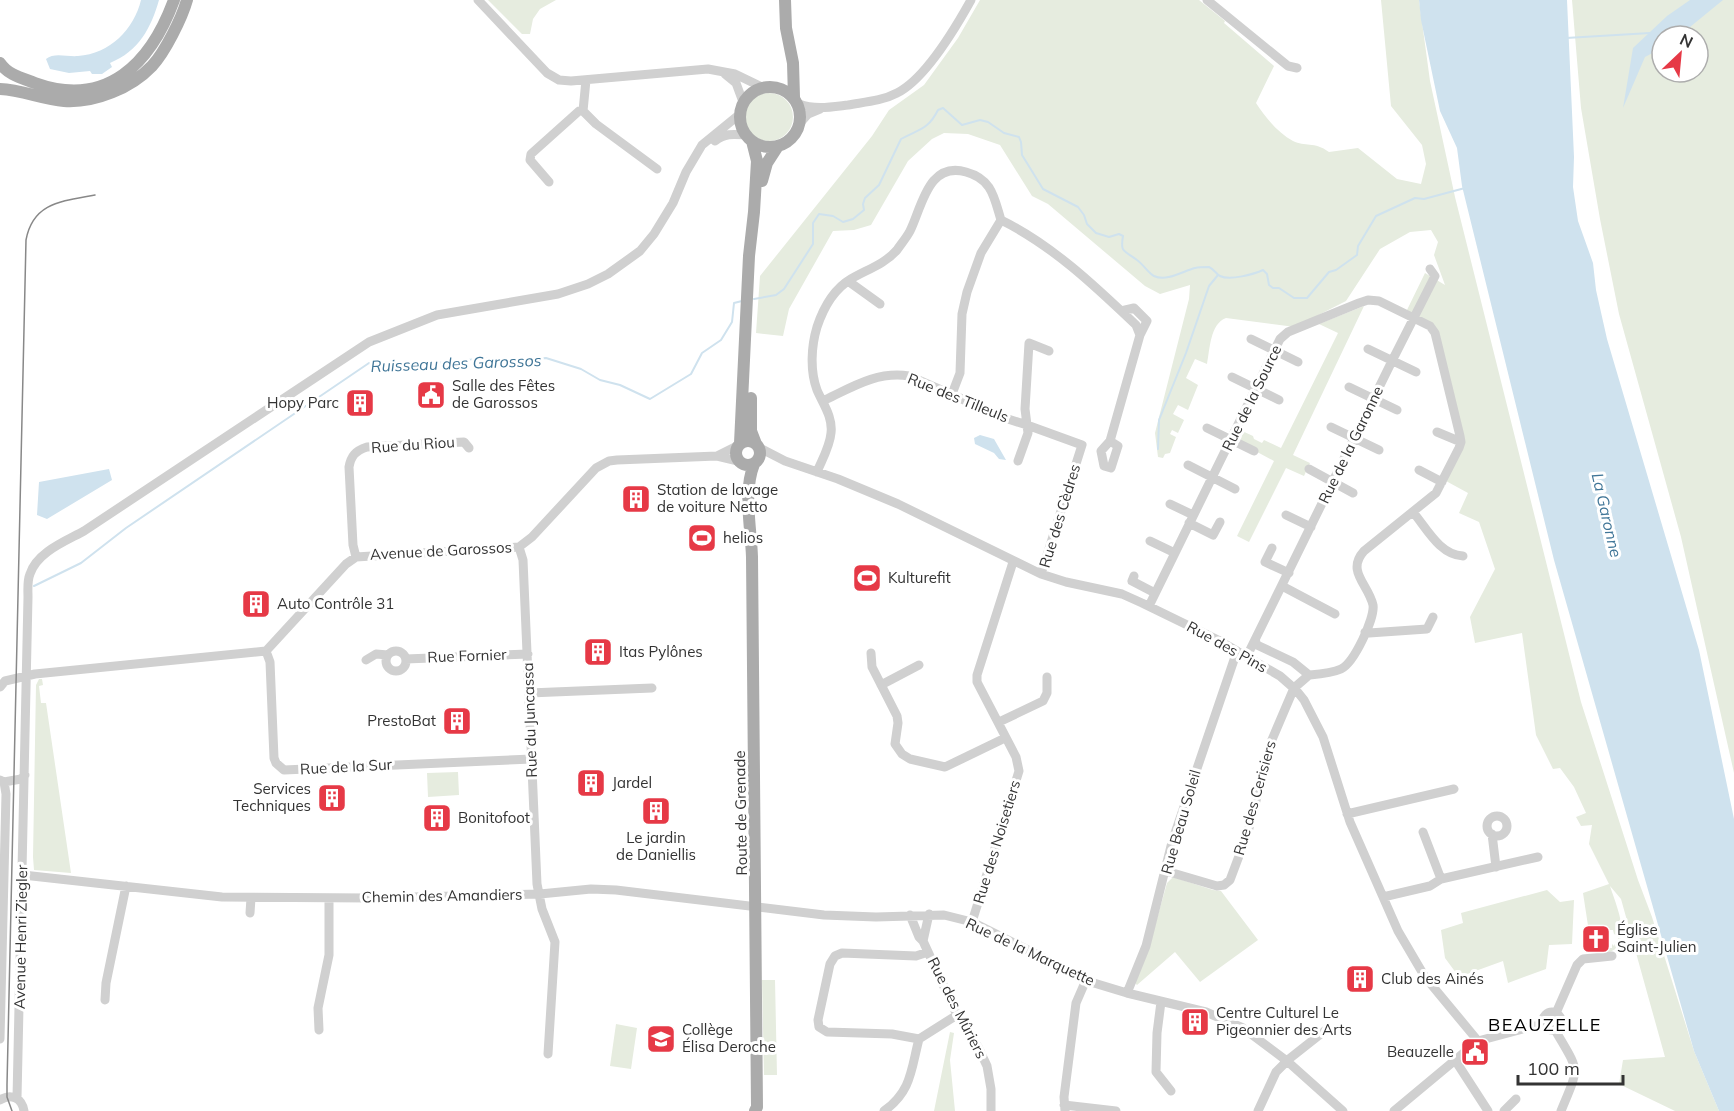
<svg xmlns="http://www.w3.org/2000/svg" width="1734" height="1111" viewBox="0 0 1734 1111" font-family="Mulish,sans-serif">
	<rect width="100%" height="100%" fill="#fff"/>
	<path fill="#e6ecdf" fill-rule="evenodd" d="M488,0H556L540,9L533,19L530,34H522Z
		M980,0H1199L1225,21L1224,23L1274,66L1256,103C1265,117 1278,133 1293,141C1305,147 1314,141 1329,152L1358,148L1397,179L1421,184L1426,164L1422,145L1391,106L1381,0H1419L1430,81L1455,197L1581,702L1638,880L1652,917L1694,1051L1719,1111H1675L1619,1084L1623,1060L1665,1057L1621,899L1610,886C1616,905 1627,928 1619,947L1608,953V948H1612V944L1614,946L1616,941L1618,942V936L1614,934L1613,930H1601V934L1591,933L1586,935V932H1589L1583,893L1609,884L1589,844L1592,825L1581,826L1576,817L1586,813L1574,787L1560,768L1553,769L1536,735L1522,633L1475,643L1470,617L1495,569L1479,522L1459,513L1468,493L1446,481L1464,443L1438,335L1407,310L1425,273L1445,285L1434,255L1438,242L1431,230L1410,232L1380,249L1346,301L1295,327L1226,318C1210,324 1210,349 1207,364L1195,359L1186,378L1198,385L1188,410L1178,405L1173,414L1184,420L1178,433L1172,430L1170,434L1176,437L1170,453L1165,454L1163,458L1158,457L1155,433L1189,299L1190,285L1160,294L1145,286L1048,204L1032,196L1000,145L968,134L944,133L932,139L908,161L871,225L854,230L833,231L789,309L783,336L756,333L760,276L872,136L889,110L924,85L958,38Z
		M1572,0H1734V773L1681,537L1619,314L1600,219L1581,108ZM1662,36H1698V72H1662Z
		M745 117a24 24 0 1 1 48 0a24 24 0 1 1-48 0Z
		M1364,306L1293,455L1310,463L1304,476L1286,468L1249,542L1237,536L1274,461L1235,440L1240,430L1253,436L1254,439L1262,443L1264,440L1281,448L1338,333L1319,324Z
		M39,679H42L43,685L39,686L41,703H46L71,873L34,870L33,857L36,685Z
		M458,772L459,795L428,797L427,773Z
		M1173,877L1213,890L1221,891L1258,940L1200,982L1175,952L1137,985L1135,983L1151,940L1167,883Z
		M1547,890L1560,902L1574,900L1572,944L1549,945L1546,969L1508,983L1503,961L1459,977L1445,958L1441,930L1463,923L1461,913Z
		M762,980H775L777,1075H764Z
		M616,1024L637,1028L631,1069L610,1066Z
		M950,1032L954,1033L950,1060L955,1111H934Z"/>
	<path fill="#cfe2ee" d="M141,0H159C151,28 139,51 110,63L112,67L102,74H92L90,71L69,73L50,69L46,59C54,52 67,57 78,56C110,54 134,29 141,0Z
		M1419,0H1567L1574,157L1573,187L1578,221L1593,263L1596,290L1607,339L1699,650L1734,819V1111H1719L1694,1051L1554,560L1462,186L1457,148L1440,111L1421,20Z
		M1690,0H1723L1679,36H1662V48L1645,57L1623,108L1633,48L1667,16Z
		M980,435L994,439L1006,460L999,459L994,453L975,444L974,438Z
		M109,469L112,480L47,519L37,515L39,482Z"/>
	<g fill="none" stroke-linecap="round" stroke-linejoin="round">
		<path stroke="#cfe2ee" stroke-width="2" d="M1566,38L1650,33
			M754,299L776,295L784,289L813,244V223L819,214L833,216L843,222L853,219L864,210L863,204L865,198L879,185L901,139C919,129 928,130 938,110L943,108L962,125L980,120L988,122L1004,133L1019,137L1021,142L1022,155L1043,189L1078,207L1084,215L1087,224L1096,233L1109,237L1119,234L1123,236C1120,253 1124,250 1137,260C1143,264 1148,273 1154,276C1167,282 1183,271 1195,268C1199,267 1204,267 1209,267C1214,269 1216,274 1220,276C1230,281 1254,274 1263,270L1267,274L1269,285L1273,288H1279L1294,298H1307L1329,272L1336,270L1357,255L1358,246L1376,216L1415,198L1424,199L1465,188
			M1158,449L1159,420L1186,353L1209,286L1218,275
			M34,586L81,563L126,528L369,363L392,367L489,358L522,360L546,358L581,369L600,380L620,385L650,399L691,374L702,353L721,340L732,322L734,303L742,301"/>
		<path stroke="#d0d0d0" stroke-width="9" d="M478,0L547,73L559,80L571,81L708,69L735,74L762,87
			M1207,0L1288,66L1297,68
			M725,74L736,83L743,102
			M586,80L583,111L596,124L657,169
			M799,104C815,110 831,107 848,105C865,102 882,101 897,93C925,79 956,27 971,0
			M800,123L808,114L820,109
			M715,141C725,133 733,134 746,135
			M549,182L530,160L531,154L579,111H583
			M1001,220C1052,245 1095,286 1136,325L1140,335
			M848,281L880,304
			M1251,339L1298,362
			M1368,349L1416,372
			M1232,377L1279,400
			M1349,387L1397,410
			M823,401C852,387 877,371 909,376L1008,419L1027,425L1028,433L1018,461
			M1331,427L1379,450
			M1207,428L1254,451
			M1437,432L1461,442
			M1110,441L1118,446L1111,468L1104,466L1101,451L1110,441L1140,335L1147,321L1134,308L1121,311
			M758,447L785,461L838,479L898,504L1041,574L1066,582L1122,594L1142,603L1218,640L1280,676L1296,690L1304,700L1323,737L1350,822L1398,931L1425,977L1478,1041
			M717,456L738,461
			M1188,465L1235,489
			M1309,469L1353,493
			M1419,470L1442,482
			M817,472C822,460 830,446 831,433C833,417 823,404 817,390C810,371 811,347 817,327C823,309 834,289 851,279C866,270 885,264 897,250C901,244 907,237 910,231C922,207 928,161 966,172C992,179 994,197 1001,220L981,253L967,292L962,314L960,373L952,394
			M1170,504L1193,515
			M1413,512C1427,529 1440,555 1463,556
			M1286,515L1311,527
			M1189,523L1213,535L1220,522
			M1150,541L1175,553
			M519,547L523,560L537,884L542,909L555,942L548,1054
			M1272,548L1265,562L1289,573
			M356,557L353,545L349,467C351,456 355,451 367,447L464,442L469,448
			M1041,574L1082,445L1027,425L1025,409L1029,343L1049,351
			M1134,576L1132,581L1155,593
			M1282,586L1335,614
			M1149,606L1280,339L1288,332L1359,303L1368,300L1379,301L1430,326L1435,333L1460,436L1461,442L1459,448L1436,493L1364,551C1346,571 1368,584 1373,605C1375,618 1354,663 1341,669C1332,673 1320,674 1309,675
			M1365,632L1369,633L1427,629L1433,617
			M1255,640L1257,645L1293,662L1309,675
			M266,651L270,662L274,758L276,763L284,770L532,759
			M386 661a10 10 0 1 1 20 0a10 10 0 1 1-20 0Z
			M871,653L872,667L897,716L898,723L895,744L902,754L910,759L945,767L1005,738
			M1247,656L1392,361L1435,276L1430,269
			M406,659L528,654
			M366,660L376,654L388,655
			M881,685L919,665
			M0,687L5,681L35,674L266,651L346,564L356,557L519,547L532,537L596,468L609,461L617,460L717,456L737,446
			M529,693L652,688
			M999,722L1043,701L1047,693V677
			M0,780L4,782L21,779L25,775
			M1347,814L1454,789
			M1487 826a10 10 0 1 1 20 0a10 10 0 1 1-20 0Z
			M1423,832L1441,879
			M1492,834L1496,867
			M1166,871L1217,886L1224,885L1230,880L1248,832L1271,742L1294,688L1309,675
			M23,875L222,897L370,898L540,894L591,889L616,890L824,915L876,917L944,915L972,922L1094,983L1127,993L1206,1012L1243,1028L1287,1061L1343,1111
			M1383,897L1430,886L1441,879L1538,857
			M250,913L251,898
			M910,915L919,937L923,941L957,1015L978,1047L987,1066L991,1089V1111
			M972,922L1019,771L1016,757L977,682V675L1013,562
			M923,941L929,914
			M1127,993L1146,946L1172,842L1237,651
			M105,1000L106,983L126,886
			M1161,1002L1157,1033L1156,1072L1171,1091
			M1543 1021a9 9 0 1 1 18 0a9 9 0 1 1-18 0Z
			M1556,1013L1577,965L1583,959L1612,956
			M319,1030L318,1008L329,955V898
			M1555,1030C1580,1073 1580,1065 1561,1111
			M0,1039L6,794L4,782
			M919,1039L892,1034L827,1032L819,1027L818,1020L830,964L835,956L842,953L916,956L928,952
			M1455,1060L1488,1111
			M17,1098L28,597C28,590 27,581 30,574C37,552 66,541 84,531L369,342L437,315L558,294L588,284L608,274L640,251L654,234L673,203L686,172L702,145L740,114
			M0,1100C11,1093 22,1098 24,1111
			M1064,1105L1116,1111
			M884,1111C912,1091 911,1069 919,1039L957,1015
			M1065,1111L1064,1097L1076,1003L1086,980
			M1258,1111L1276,1072L1289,1059L1327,1029
			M1394,1111L1478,1041L1534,1026L1544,1027
			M1504,1111L1516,1099"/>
		<path stroke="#ababab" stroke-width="12" d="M785,0L786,28L793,63L794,97
			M0,63C8,75 22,78 35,83C107,109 151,63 174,0
			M740 117a30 30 0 1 1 60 0a30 30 0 1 1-60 0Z
			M0,89C22,90 42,99 64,101C95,103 131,88 152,66C165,52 182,18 187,0
			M762,181L767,163L778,146
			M751,398V431L756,444
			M736 453a12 12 0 1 1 24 0a12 12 0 1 1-24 0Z
			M740,443L749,256L754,212L757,161L752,141
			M754,464C743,492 751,527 752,557L757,1107L755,1111"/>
		<path stroke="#888" stroke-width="1.5" d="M12,1111L7,1097V1085L26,240C33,202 63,201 95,195"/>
	</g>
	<defs>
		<g id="civic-square" transform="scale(1.5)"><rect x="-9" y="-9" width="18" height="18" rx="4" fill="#e63946" stroke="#fff"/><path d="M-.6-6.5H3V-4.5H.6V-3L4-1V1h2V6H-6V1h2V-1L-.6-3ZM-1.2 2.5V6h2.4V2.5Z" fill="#fff"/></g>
		<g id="building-square" transform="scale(1.5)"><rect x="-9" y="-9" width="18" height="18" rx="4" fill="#e63946" stroke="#fff"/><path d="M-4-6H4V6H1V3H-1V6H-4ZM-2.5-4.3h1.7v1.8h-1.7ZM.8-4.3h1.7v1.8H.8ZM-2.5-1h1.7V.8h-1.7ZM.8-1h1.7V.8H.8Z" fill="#fff"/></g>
		<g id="stadium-square" transform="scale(1.5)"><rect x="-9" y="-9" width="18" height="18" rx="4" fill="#e63946" stroke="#fff"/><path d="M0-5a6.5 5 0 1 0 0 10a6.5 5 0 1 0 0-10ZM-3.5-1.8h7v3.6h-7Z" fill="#fff"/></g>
		<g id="church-square" transform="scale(1.5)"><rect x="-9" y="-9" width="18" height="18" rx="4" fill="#e63946" stroke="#fff"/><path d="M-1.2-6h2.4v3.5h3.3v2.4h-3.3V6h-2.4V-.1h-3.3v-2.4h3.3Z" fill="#fff"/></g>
		<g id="school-square" transform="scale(1.5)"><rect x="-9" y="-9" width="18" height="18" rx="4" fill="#e63946" stroke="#fff"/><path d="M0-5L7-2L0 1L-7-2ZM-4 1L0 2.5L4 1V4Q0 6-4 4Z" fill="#fff"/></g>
	</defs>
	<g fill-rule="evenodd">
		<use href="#civic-square" x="431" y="395"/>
		<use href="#building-square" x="360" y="403"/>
		<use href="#building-square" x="636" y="499"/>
		<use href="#stadium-square" x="702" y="538"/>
		<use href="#stadium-square" x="867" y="578"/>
		<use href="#building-square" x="256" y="604"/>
		<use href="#building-square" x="598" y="652"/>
		<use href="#building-square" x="457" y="721"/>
		<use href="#building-square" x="591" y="783"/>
		<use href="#building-square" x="332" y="798"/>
		<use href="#building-square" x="656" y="811"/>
		<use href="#building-square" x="437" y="818"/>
		<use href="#church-square" x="1596" y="939"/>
		<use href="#building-square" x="1360" y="979"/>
		<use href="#building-square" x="1195" y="1022"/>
		<use href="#school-square" x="661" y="1039"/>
		<use href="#civic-square" x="1475" y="1052"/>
	</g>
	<g text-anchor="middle" stroke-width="6" stroke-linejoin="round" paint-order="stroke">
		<g font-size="15" fill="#333" stroke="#fff" text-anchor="start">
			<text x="452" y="391">Salle des Fêtes<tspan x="452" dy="17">de Garossos</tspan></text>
			<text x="339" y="408" text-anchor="end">Hopy Parc</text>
			<text x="657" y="495">Station de lavage<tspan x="657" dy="17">de voiture Netto</tspan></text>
			<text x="723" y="543">helios</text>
			<text x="888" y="583">Kulturefit</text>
			<text x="277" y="609">Auto Contrôle 31</text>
			<text x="619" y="657">Itas Pylônes</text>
			<text x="436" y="726" text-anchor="end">PrestoBat</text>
			<text x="612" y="788">Jardel</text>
			<text x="311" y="794" text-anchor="end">Services<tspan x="311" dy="17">Techniques</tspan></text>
			<text x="458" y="823">Bonitofoot</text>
			<text x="656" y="843" text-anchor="middle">Le jardin<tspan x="656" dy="17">de Daniellis</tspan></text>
			<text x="1617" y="935">Église<tspan x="1617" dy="17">Saint-Julien</tspan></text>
			<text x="1381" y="984">Club des Ainés</text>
			<text x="1216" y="1018">Centre Culturel Le<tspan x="1216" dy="17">Pigeonnier des Arts</tspan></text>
			<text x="682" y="1035">Collège<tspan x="682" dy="17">Élisa Deroche</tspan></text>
			<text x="1454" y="1057" text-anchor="end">Beauzelle</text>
		</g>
		<g font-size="15" fill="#333" stroke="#fff">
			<text transform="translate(958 398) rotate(22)" y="5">Rue des Tilleuls</text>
			<text transform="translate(1252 398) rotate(-64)" y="5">Rue de la Source</text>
			<text transform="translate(413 445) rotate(-4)" y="5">Rue du Riou</text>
			<text transform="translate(1351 445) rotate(-64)" y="5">Rue de la Garonne</text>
			<text transform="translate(1060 516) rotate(-73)" y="5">Rue des Cèdres</text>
			<text transform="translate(441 551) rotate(-3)" y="5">Avenue de Garossos</text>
			<text transform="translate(1227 647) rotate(29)" y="5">Rue des Pins</text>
			<text transform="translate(467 656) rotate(-2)" y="5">Rue Fornier</text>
			<text transform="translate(530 720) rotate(-92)" y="5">Rue du Juncassa</text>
			<text transform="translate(346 767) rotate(-3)" y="5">Rue de la Sur</text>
			<text transform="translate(1255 798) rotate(-74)" y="5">Rue des Cerisiers</text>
			<text transform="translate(741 813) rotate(-91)" y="5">Route de Grenade</text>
			<text transform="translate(1181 822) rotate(-74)" y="5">Rue Beau Soleil</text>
			<text transform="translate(997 842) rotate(-73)" y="5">Rue des Noisetiers</text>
			<text transform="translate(442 896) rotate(-1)" y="5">Chemin des Amandiers</text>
			<text transform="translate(21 937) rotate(-89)" y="5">Avenue Henri Ziegler</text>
			<text transform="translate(1030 952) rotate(25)" y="5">Rue de la Marquette</text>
			<text transform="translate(957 1008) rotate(63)" y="5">Rue des Mûriers</text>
		</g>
		<g font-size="16" font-style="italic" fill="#3f7597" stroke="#fff">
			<text transform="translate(456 363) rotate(-2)" y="6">Ruisseau des Garossos</text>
			<text transform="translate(1607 515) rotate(77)" y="6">La Garonne</text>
		</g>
		<g font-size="18" letter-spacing="1.5" fill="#000" stroke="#fff">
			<text x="1545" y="1031">BEAUZELLE</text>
		</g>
	</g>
	<g transform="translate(1680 54) rotate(26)"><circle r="28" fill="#ffffff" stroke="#adadad" stroke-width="1.5"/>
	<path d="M0-4.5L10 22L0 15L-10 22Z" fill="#e63946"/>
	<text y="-9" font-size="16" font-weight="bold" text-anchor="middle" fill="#333333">N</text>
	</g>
	<path d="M1518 1075v9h105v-9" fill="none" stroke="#333333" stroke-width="3"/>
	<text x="1527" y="1075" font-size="18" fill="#333333" stroke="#ffffff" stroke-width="4.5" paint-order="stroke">100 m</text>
</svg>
